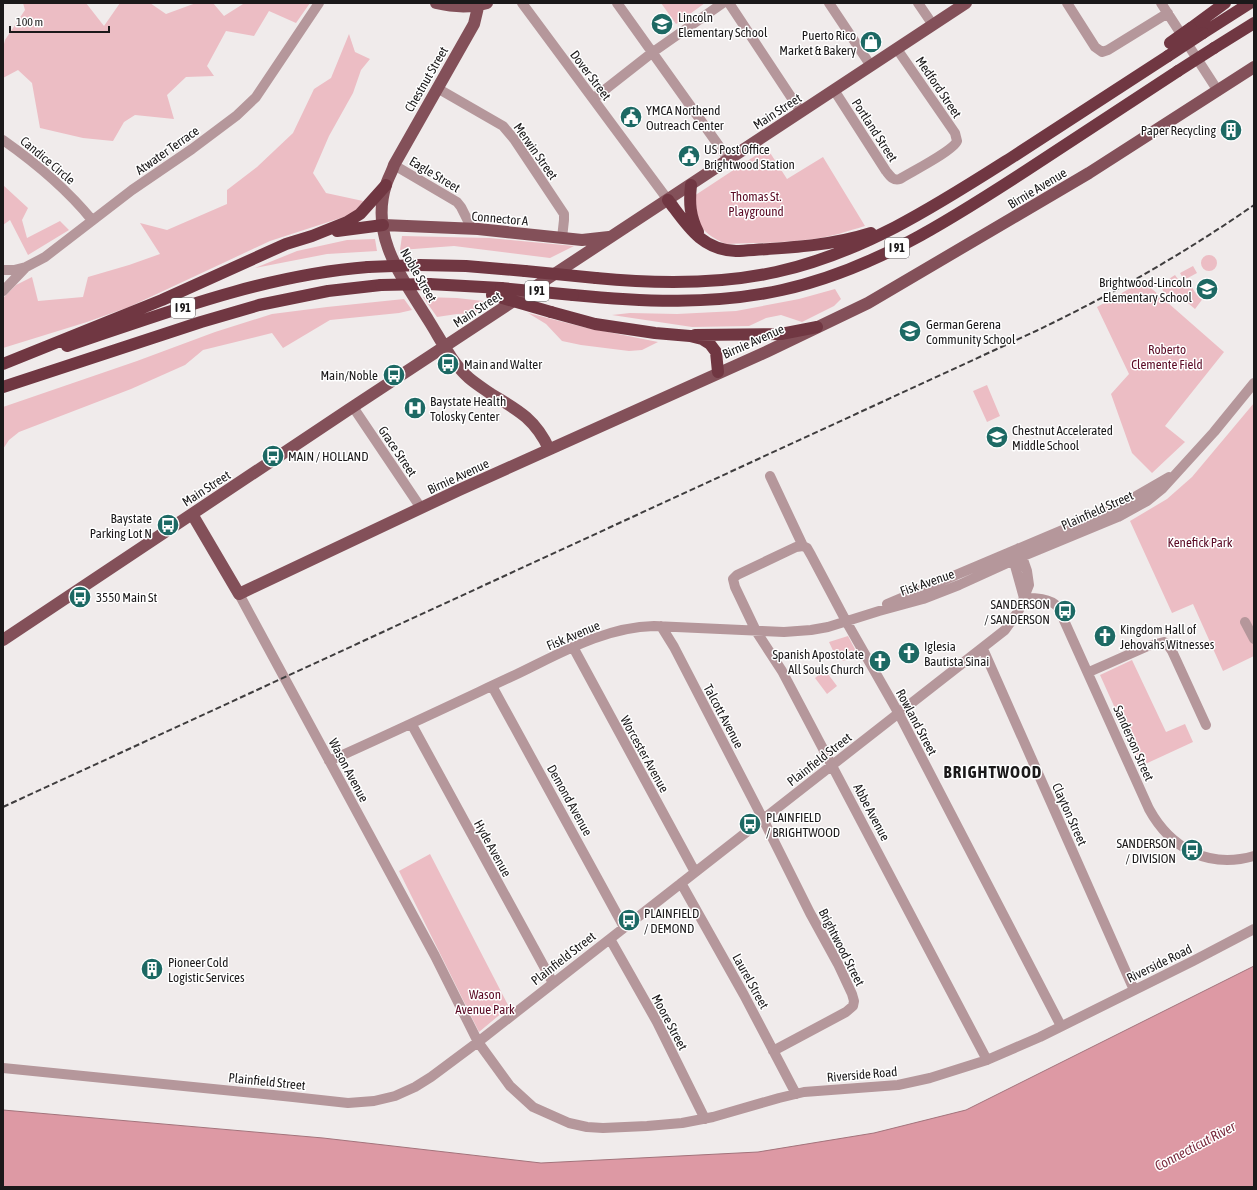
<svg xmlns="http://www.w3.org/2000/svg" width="1257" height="1190" viewBox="0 0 1257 1190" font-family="'Asap Condensed',sans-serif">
	<rect width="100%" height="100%" fill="#f0ebeb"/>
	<path fill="#ecbdc4" d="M23,3H86L104,26L120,3H150L166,14L196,3H213L224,16L243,4L248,3H310L296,23L269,11L254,36L226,31L207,66L214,76L186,77L167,95L174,119L135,115L124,122L113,141L83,138L40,128L32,83L18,70L3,78V48L5,40L25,10Z
		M661,3H705L676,24Z
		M349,34L355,52L370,59L361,70L353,93L329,136L313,173L326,193L363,201L353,214L270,241L129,307L87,322L3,348V298L16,285L32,277L38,301L83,297L88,277L129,265L160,254L140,223L167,230L227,204V190L257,167L293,133L314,89L331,78Z
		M767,148L787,179L823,157L865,226C848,231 831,237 813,239C785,243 755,243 726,244C714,239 702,232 697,219C694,212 695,203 694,196Z
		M3,185L28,208L22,220L27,238L60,221L69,230L28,255L10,220L3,225Z
		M402,236L489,238L574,246L550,258L454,246L400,250Z
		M375,239L377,251L327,254L255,268L297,251L347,240Z
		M1201 263a8 8 0 1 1 16 0a8 8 0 1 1-16 0Z
		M1193,266L1197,273L1184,280L1180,273Z
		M1175,275L1180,282L1191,286L1197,295H1202L1204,297L1195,309L1182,298L1170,299C1157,288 1162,283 1175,275Z
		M1143,281L1224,352L1165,426L1185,442L1152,473L1132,453L1111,394L1129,374L1097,307Z
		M835,289L841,299L834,306L802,322L781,315L766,318L749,326L692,327L612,315L630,313L677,314L736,311L799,299Z
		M423,297L457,298L492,302L476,313L457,314L437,317Z
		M404,299L412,310L399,313L330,320L283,348L272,333L203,350L185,365L131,389L19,432L9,440L3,449V407L137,361L215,332L272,314L327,307Z
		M528,313L583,327L658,342L642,350L629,351L581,345L562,341L546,324Z
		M987,385L1000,416L987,422L973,391Z
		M1254,403V656L1223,671L1193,604L1172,613L1130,521L1167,499L1192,477Z
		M848,636L858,655L843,661L836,657L829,642Z
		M1132,660L1166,732L1185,724L1193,742L1141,766L1100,675Z
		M825,670L837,686L827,694L815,678Z
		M430,854L509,1007L479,1032L399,871Z"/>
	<path fill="#dd99a4" stroke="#a3737b" d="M1254,966V1187H3V1110L323,1138L541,1163L758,1152L874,1133L966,1110Z"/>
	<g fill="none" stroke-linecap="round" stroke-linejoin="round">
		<path stroke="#b5979b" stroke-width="10" d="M522,3L668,200
			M617,3L729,160
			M729,3L801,112
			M829,3L871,66
			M918,3L933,25
			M1067,3L1095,47L1102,52L1108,50L1168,13
			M1161,3L1218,91
			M437,88L503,126L514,139L564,214V220L562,238
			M834,90L886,171C890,176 893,181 900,179C911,172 953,151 957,141L955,133L897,49
			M593,99L653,52L723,3
			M3,140C37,164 66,188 92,220
			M394,165L457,202L461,207L472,229
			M3,270H14L26,267
			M3,291L26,267L45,257L132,190L192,149L236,116L256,97L319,3
			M353,407L421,508
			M770,476L803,546L807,548L811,555L846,621L899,714L1061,1026
			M803,546L796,547L737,575L733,579L735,587L756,631L782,671L810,724L987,1060
			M1012,555L1024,598
			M239,594L435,956L478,1042L510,1086L533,1107L569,1123L587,1127L603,1128L647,1126L682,1123L713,1117L779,1098L804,1092L898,1085L930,1078L987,1060L1040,1037L1193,961L1254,929
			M1024,598C1035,598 1050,598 1058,607L1149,809C1171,849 1209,869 1254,856
			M887,604L1117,507L1169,477
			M1245,622L1254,639
			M661,626L674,647L763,819L810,913L838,964L852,994L854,1001L853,1006L846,1012L773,1051
			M573,647L695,872
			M983,649L1134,990
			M1089,672L1148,646L1164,642L1168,645L1172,651L1206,725
			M492,686L624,927
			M412,725L553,983
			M329,761C392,733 453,704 515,675C559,654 604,627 654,626L784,632L811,630L828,627L879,611L923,599L959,585L1014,560L1118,517L1147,501L1163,488L1214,432L1254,383
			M681,883L744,995L796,1094
			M610,939L657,1022L705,1119
			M3,1068L293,1097L348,1103L374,1101L395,1096L415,1087L431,1077L478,1042L1005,630L1019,610L1029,585L1027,571L1019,548"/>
		<path stroke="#835059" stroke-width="12" d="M436,3C453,7 471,8 487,3
			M479,3L474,24L394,165C392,172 388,178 386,185C369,237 404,280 429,321C441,340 452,363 469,378C476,384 484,389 491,394C518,410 535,419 549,449
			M383,225L478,229L582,240L609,237
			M192,514L239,594L459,490L766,352L868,303L1089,173L1254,67
			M3,640L348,410L966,3"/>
		<path stroke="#703742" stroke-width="12" d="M1191,28L1225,3
			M1203,33L1250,3
			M1214,48L1254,23
			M691,185C689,203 690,216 698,232
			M668,200C687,225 701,250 736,251C782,248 827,247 871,233
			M337,231L383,225
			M419,265L466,266L525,271
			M596,278C656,284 717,285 776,272C863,253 937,205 1011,158C1063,124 1115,90 1168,56
			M429,284L501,288
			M573,295C643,302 713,305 782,290C873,270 950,220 1027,170C1077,137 1128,104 1178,71
			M551,312L595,324L655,333L690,336L702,339L710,344L716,352L718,372
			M695,335L781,334L817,327
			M67,346C165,313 264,275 368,267
			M3,364L162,300L286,244L312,236L347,222L360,214L386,185
			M3,387L201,322L259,305L328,291L381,285"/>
		<path stroke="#3f3d3e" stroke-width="2" stroke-dasharray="6 3" stroke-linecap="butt" d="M3,807L1036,331C1111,295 1185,253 1254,205"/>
		<path stroke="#703742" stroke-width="12" d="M1170,43L1191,28
			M1168,56L1203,33
			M1178,71L1214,48
			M368,267L419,265
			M525,271L596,278
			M381,285L429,284
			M501,288L573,295
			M492,295L551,312"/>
	</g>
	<defs>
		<g id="school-disc" transform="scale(1.15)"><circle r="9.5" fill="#1d6964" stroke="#fff"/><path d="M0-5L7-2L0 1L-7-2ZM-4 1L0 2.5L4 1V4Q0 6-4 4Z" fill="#fff"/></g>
		<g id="shop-disc" transform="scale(1.15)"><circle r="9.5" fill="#1d6964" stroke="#fff"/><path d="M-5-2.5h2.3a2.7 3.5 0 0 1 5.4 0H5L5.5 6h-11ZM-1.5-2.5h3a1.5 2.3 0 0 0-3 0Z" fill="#fff"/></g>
		<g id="civic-disc" transform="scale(1.15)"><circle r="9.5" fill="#1d6964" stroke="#fff"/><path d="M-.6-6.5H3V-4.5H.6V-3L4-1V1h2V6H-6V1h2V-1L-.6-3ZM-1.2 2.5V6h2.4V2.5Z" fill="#fff"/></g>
		<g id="building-disc" transform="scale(1.15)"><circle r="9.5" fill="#1d6964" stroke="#fff"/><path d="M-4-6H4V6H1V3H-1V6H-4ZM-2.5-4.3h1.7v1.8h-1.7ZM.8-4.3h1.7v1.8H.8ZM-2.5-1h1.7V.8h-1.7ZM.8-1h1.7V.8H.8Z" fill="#fff"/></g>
		<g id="bus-disc" transform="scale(1.15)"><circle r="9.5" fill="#1d6964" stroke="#fff"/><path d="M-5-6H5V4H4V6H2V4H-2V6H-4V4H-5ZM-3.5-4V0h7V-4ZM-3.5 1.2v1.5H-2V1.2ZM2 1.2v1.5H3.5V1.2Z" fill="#fff"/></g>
		<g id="hospital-disc" transform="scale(1.15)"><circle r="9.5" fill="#1d6964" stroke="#fff"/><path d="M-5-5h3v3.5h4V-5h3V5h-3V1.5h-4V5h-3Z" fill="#fff"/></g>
		<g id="church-disc" transform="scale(1.15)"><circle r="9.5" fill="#1d6964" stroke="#fff"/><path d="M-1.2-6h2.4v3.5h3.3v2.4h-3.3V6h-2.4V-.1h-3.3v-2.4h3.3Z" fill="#fff"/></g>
	</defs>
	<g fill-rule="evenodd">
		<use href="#school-disc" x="662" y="24"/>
		<use href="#shop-disc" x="871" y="42"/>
		<use href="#civic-disc" x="631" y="117"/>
		<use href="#building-disc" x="1231" y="130"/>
		<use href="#civic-disc" x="689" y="156"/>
		<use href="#school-disc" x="1207" y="289"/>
		<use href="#school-disc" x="910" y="331"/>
		<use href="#bus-disc" x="448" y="364"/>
		<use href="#bus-disc" x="394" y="375"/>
		<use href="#hospital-disc" x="415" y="408"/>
		<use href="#school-disc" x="997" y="437"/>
		<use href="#bus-disc" x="273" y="456"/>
		<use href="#bus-disc" x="168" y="525"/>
		<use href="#bus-disc" x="80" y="597"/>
		<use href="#bus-disc" x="1065" y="611"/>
		<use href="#church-disc" x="1105" y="636"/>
		<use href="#church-disc" x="909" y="653"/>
		<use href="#church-disc" x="880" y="661"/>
		<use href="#bus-disc" x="750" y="824"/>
		<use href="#bus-disc" x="1192" y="850"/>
		<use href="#bus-disc" x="629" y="920"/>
		<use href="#building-disc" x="152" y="969"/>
	</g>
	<g text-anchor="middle" stroke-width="3" stroke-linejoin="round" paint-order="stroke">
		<g fill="#fff" stroke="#5f5e5f" stroke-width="1">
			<rect x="885" y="238" width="24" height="20" rx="3"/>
			<rect x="525" y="281" width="24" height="20" rx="3"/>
			<rect x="171" y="298" width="24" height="20" rx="3"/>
		</g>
		<g font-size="12" font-weight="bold" fill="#1b191a">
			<text x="897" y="252">I 91</text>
			<text x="537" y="295">I 91</text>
			<text x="183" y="312">I 91</text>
		</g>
		<g font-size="13" fill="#1b191a" stroke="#fff" text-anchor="start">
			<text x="678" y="22">Lincoln<tspan x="678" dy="15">Elementary School</tspan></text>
			<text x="856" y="40" text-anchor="end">Puerto Rico<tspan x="856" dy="15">Market &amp; Bakery</tspan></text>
			<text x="646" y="115">YMCA Northend<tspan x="646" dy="15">Outreach Center</tspan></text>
			<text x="1216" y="135" text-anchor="end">Paper Recycling</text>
			<text x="704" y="154">US Post Office<tspan x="704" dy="15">Brightwood Station</tspan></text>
			<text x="1192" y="287" text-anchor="end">Brightwood-Lincoln<tspan x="1192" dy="15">Elementary School</tspan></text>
			<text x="926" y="329">German Gerena<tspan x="926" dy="15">Community School</tspan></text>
			<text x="464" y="369">Main and Walter</text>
			<text x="378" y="380" text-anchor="end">Main/Noble</text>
			<text x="430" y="406">Baystate Health<tspan x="430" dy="15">Tolosky Center</tspan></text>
			<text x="1012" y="435">Chestnut Accelerated<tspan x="1012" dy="15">Middle School</tspan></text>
			<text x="288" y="461">MAIN / HOLLAND</text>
			<text x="152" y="523" text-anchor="end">Baystate<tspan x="152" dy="15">Parking Lot N</tspan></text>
			<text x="96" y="602">3550 Main St</text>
			<text x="1050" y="609" text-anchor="end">SANDERSON<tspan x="1050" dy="15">/ SANDERSON</tspan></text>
			<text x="1120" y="634">Kingdom Hall of<tspan x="1120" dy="15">Jehovahs Witnesses</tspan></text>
			<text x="924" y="651">Iglesia<tspan x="924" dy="15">Bautista Sinai</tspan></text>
			<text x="864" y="659" text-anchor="end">Spanish Apostolate<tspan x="864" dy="15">All Souls Church</tspan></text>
			<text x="766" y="822">PLAINFIELD<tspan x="766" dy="15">/ BRIGHTWOOD</tspan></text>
			<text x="1176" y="848" text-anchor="end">SANDERSON<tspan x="1176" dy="15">/ DIVISION</tspan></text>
			<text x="644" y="918">PLAINFIELD<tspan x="644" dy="15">/ DEMOND</tspan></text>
			<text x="168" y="967">Pioneer Cold<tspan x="168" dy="15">Logistic Services</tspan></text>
		</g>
		<g font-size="13" fill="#1b191a" stroke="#fff">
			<text transform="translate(591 75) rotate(53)" y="5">Dover Street</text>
			<text transform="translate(426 79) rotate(-60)" y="5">Chestnut Street</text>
			<text transform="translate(939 87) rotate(56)" y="5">Medford Street</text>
			<text transform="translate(777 111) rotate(-33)" y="5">Main Street</text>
			<text transform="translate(875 130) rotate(57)" y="5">Portland Street</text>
			<text transform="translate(167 150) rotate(-35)" y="5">Atwater Terrace</text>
			<text transform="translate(536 151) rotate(55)" y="5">Merwin Street</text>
			<text transform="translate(48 160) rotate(40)" y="5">Candice Circle</text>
			<text transform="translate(435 174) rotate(31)" y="5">Eagle Street</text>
			<text transform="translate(1037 188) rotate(-31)" y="5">Birnie Avenue</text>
			<text transform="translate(500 218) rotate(5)" y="5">Connector A</text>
			<text transform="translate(419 275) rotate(60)" y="5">Noble Street</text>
			<text transform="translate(477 309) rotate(-33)" y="5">Main Street</text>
			<text transform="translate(753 341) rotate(-24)" y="5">Birnie Avenue</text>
			<text transform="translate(398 451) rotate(56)" y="5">Grace Street</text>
			<text transform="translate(458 476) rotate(-25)" y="5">Birnie Avenue</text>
			<text transform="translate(206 488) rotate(-33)" y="5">Main Street</text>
			<text transform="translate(1097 510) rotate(-24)" y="5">Plainfield Street</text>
			<text transform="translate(927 582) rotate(-19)" y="5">Fisk Avenue</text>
			<text transform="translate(573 635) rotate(-23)" y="5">Fisk Avenue</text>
			<text transform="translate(724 716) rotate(62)" y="5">Talcott Avenue</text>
			<text transform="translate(917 722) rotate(62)" y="5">Rowland Street</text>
			<text transform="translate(1134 743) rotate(66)" y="5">Sanderson Street</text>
			<text transform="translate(645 754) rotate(61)" y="5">Worcester Avenue</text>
			<text transform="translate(819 759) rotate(-38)" y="5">Plainfield Street</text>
			<text transform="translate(349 770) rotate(62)" y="5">Wason Avenue</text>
			<text transform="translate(570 800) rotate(61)" y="5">Demond Avenue</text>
			<text transform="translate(872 812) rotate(62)" y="5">Abbe Avenue</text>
			<text transform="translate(1070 814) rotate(66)" y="5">Clayton Street</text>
			<text transform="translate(493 848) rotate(61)" y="5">Hyde Avenue</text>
			<text transform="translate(842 947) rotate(63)" y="5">Brightwood Street</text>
			<text transform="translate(563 958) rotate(-38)" y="5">Plainfield Street</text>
			<text transform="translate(1159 963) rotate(-26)" y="5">Riverside Road</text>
			<text transform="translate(751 981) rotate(61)" y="5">Laurel Street</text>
			<text transform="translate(670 1022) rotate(62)" y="5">Moore Street</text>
			<text transform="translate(862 1074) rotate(-5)" y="5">Riverside Road</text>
			<text transform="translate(267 1081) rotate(6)" y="5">Plainfield Street</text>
		</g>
		<g font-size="13" fill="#5b0b25" stroke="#fff">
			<text x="756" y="201">Thomas St.<tspan x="756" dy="15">Playground</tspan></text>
			<text x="1167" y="354">Roberto<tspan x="1167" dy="15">Clemente Field</tspan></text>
			<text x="1200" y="547">Kenefick Park</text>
			<text x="485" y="999">Wason<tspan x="485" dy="15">Avenue Park</tspan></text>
		</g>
		<g font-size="14" font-style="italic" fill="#7b2c3f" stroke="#fff">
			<text transform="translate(1195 1146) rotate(-28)" y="5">Connecticut River</text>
		</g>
		<g font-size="17" font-weight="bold" letter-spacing="1" fill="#1b191a" stroke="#fff">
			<text x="993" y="778">BRIGHTWOOD</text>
		</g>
	</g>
	<rect width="1257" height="1190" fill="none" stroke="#1b191a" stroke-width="8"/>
	<path d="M10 26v6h99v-6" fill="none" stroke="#1b191a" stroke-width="2"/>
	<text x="16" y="26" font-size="12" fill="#1b191a" stroke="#ffffff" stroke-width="3" paint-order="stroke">100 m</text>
</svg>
